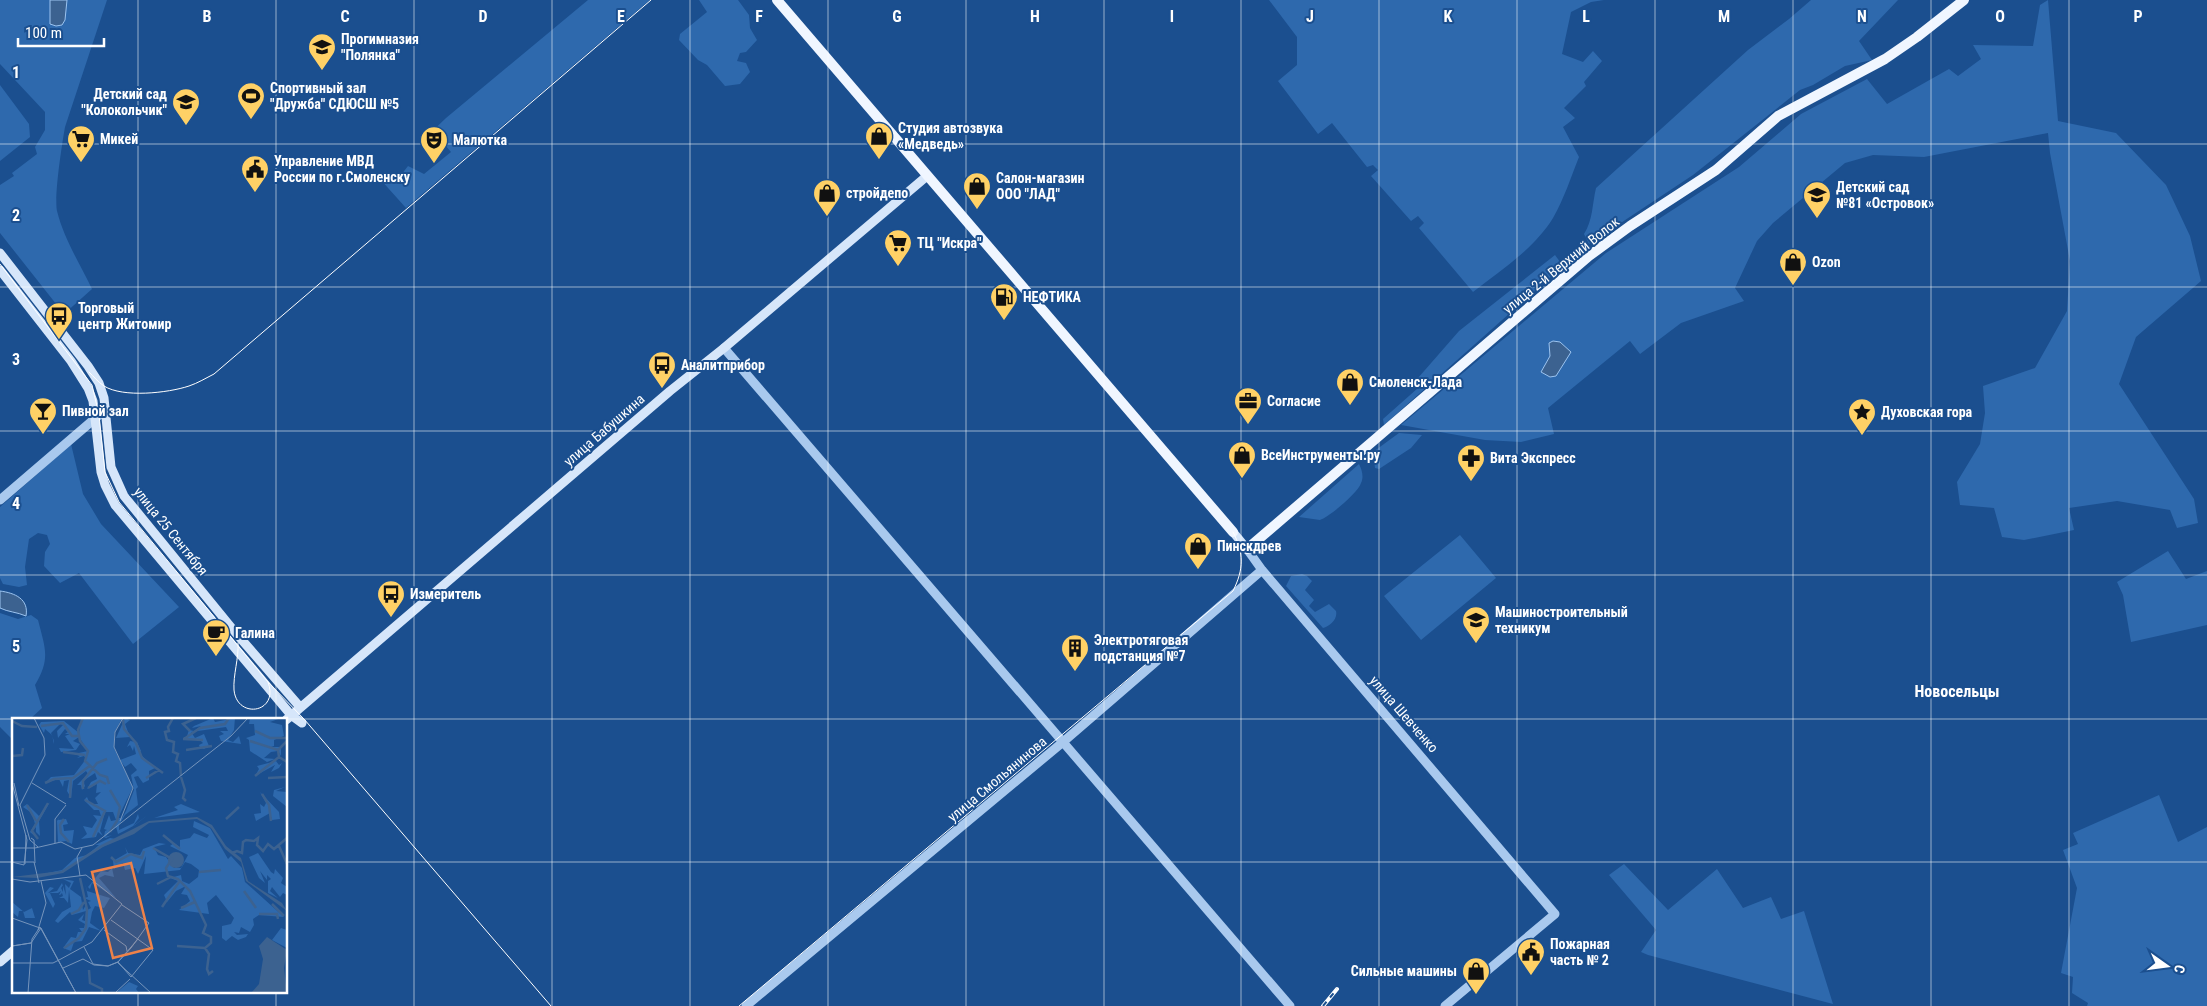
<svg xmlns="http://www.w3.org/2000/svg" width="2207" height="1006" viewBox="0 0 2207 1006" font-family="'Roboto Condensed',sans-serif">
	<rect width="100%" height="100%" fill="#1b4f8f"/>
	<path fill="#2e69ad" d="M0,0H107L65,127C62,144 54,196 57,211C64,239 80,264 92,289L64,314L0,233V185L14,176L12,173L37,154L35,147L45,130V112L0,64Z
		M588,0H650L406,208L380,179H398L408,166L424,174L451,152L445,145L433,155L422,141L446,118Z
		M699,0H738L749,15L750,28L757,40L746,52L740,53L737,61L746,63L750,72L740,84L725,86L707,65L698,60L679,40L680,34L707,12Z
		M1269,0H1604L1591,2L1571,12L1562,54L1583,62L1593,51L1602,61L1584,82L1586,86L1564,108L1575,118L1563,127L1579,157C1571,177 1564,199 1553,218C1534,249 1501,270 1473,292L1419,228L1424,223L1418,216L1411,221L1371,176L1378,170L1373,165L1367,167L1332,123L1318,134L1278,81L1297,65V37Z
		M1811,0H1898L1859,41L1872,60L1845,66L1813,85L1800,90L1693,175L1589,244L1584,234C1593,220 1592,205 1596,188L1748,50L1789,19Z
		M2048,0L2058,121L2116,133L2166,185L2190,236L2201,281L2136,337L2119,384L2194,499L2198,523L2177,528L2170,510L2117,501L2069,508L2074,530L2024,540L2002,537L1994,508L1960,505L1957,482L1980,444L1985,413L1983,386L2035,368L2067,311L2070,261L2050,153L2048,133L1924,157L1873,155L1845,163L1773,223L1757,241L1735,288L1744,301L1681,323L1640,354L1630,341L1548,408L1554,434L1521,442L1485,440L1401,425L1606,253L1739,167L1801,114L1867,79L1887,104L1949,69L1958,76L1981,59L1973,45L2033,46L2040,5Z
		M0,85L29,124L30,137L0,161Z
		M1555,255L1563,266L1384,425L1383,419L1418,388V378L1459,331Z
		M1399,433L1422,435L1411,448L1379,469L1375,468L1373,452Z
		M71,444L83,494L101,524L179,607L133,644L79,573L60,583L44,566L45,552L50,544L47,535L38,533L29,539L25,567L27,585L19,587L3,584L0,578V507Z
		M1359,464C1362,470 1364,477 1361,483C1358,493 1329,517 1320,520L1299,517Z
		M1460,535L1496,578L1421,640L1384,596Z
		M2168,551L2186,579L2207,571V625L2131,642L2123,595L2117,582Z
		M1302,574L1307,576L1312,581L1305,590L1314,600L1309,606L1315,612L1329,604L1336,611C1338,619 1330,626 1323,628L1286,586L1291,576Z
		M0,613L18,619L31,615L38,620C45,648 51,658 35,685L42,708L29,720H14V735L11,738L0,727Z
		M2159,795L2178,842L2207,827V1006H2087L2088,1003L2072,993L2073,977L2061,973L2077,888L2063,850L2078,844L2073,833Z
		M1624,864L1668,910L1717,869L1743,908L1771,897L1781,919L1804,911L1833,1004L1648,955L1641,952L1656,930L1609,875Z"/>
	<path fill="#3c6290" stroke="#9cc4f0" d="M50,0H67L65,20L62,25L56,26L50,24Z
		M1553,341L1560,342L1571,352L1556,376L1550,377L1541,372L1550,356L1549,343Z
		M0,591C15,593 29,599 26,616C17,612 8,612 0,608Z"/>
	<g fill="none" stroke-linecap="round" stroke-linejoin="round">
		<path stroke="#a9c9ee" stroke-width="9" d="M724,348L1290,1006
			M0,500L106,409
			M1247,549L1262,570L1555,914L1445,1006
			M746,1006L1063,742L1262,570"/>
		<path stroke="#d6e6fa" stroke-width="9" d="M0,253L88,366L99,383L104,398L111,467L124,496L235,632L300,707
			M0,270L71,361L88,388L93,401L101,472L105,485L115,505L291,715L302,723
			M1233,532L1247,549
			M286,720L670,391L724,348L927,176
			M0,962L14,950"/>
		<path stroke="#f0f6ff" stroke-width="10" d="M777,0L1233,532
			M1247,549L1589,256L1630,226L1716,170L1778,116L1885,59L1917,37L1964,0"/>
		<path stroke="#fff" stroke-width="1" d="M0,264L92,385L99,415L105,472L119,502L268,682L304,719L551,1006
			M89,372C94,377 98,382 104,386C123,398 168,393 189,386C198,383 206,378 214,374L651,0
			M238,643C239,658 233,675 234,690C237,720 280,713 268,682
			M739,1006L1233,591C1244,569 1244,553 1233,532"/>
		<g stroke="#fff" stroke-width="4">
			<path id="rail" d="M1323,1006L1337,989"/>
		</g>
		<use href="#rail" stroke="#1b4f8f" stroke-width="2" stroke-dasharray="5.5" stroke-linecap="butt"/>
	</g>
	<path fill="none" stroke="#fff" stroke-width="1" stroke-opacity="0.55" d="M138,0V720M276,0V720M414,0V1006M552,0V1006M690,0V1006M828,0V1006M966,0V1006M1104,0V1006M1241,0V1006M1379,0V1006M1517,0V1006M1655,0V1006M1793,0V1006M1931,0V1006M2069,0V1006M0,144H2207M0,287H2207M0,431H2207M0,575H2207M0,719H2207M0,862H14M286,862H2207M138,992V1006M276,992V1006"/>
	<defs>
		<g id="school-pin" transform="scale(1.4375)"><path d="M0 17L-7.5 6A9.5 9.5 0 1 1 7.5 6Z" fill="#ffd166" stroke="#1b4f8f"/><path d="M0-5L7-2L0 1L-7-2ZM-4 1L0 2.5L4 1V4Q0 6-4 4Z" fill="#111"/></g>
		<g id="stadium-pin" transform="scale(1.4375)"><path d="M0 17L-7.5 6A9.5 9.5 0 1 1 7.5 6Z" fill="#ffd166" stroke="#1b4f8f"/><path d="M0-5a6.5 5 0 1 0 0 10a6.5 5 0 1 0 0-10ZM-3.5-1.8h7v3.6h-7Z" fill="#111"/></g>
		<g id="shop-pin" transform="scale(1.4375)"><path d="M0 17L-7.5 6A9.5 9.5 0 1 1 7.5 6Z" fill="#ffd166" stroke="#1b4f8f"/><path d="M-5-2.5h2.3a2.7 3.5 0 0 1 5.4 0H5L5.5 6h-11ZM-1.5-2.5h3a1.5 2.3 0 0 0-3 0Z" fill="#111"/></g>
		<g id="supermarket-pin" transform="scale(1.4375)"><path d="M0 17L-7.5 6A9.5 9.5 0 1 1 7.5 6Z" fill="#ffd166" stroke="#1b4f8f"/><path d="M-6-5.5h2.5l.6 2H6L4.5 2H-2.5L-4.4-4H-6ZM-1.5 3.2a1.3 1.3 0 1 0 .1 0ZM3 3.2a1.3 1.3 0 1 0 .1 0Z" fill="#111"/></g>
		<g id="theatre-pin" transform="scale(1.4375)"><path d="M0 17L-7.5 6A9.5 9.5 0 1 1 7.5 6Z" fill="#ffd166" stroke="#1b4f8f"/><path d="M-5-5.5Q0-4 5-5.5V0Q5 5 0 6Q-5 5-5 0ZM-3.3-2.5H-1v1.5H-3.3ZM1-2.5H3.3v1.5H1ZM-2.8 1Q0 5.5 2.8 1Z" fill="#111"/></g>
		<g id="civic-pin" transform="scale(1.4375)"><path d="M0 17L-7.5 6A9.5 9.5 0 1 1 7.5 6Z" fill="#ffd166" stroke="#1b4f8f"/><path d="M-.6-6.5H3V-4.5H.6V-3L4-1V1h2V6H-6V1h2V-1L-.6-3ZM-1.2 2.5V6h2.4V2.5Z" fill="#111"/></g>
		<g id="fuel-pin" transform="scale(1.4375)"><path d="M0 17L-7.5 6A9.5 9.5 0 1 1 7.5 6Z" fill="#ffd166" stroke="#1b4f8f"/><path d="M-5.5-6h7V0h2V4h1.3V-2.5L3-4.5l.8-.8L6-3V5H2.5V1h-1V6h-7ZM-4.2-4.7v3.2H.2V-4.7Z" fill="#111"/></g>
		<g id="bus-pin" transform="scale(1.4375)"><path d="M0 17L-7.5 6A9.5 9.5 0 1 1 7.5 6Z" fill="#ffd166" stroke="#1b4f8f"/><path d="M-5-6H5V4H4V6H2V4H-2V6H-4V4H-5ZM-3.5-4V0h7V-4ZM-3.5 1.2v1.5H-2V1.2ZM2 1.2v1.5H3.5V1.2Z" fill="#111"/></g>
		<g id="office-pin" transform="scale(1.4375)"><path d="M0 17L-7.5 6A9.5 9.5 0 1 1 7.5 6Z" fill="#ffd166" stroke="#1b4f8f"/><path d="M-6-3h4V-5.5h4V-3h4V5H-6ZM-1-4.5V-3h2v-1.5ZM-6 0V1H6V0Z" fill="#111"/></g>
		<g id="bar-pin" transform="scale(1.4375)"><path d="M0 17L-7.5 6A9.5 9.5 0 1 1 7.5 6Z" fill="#ffd166" stroke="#1b4f8f"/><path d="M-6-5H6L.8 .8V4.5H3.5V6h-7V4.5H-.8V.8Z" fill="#111"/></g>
		<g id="sight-pin" transform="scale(1.4375)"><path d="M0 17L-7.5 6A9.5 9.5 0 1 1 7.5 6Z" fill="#ffd166" stroke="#1b4f8f"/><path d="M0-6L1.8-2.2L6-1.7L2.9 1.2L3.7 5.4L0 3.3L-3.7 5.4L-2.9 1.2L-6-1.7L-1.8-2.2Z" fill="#111"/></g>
		<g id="pharmacy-pin" transform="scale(1.4375)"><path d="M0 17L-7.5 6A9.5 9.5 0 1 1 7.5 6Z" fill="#ffd166" stroke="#1b4f8f"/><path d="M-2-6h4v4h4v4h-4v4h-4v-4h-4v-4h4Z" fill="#111"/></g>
		<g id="university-pin" transform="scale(1.4375)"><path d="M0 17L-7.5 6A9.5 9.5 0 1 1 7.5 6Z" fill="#ffd166" stroke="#1b4f8f"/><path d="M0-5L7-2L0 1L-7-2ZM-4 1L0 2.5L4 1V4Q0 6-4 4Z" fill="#111"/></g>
		<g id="cafe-pin" transform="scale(1.4375)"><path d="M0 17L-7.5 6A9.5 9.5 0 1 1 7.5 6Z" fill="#ffd166" stroke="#1b4f8f"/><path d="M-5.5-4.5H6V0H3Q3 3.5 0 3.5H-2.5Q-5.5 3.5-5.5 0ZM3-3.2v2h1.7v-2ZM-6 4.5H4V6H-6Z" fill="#111"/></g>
		<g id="building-pin" transform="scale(1.4375)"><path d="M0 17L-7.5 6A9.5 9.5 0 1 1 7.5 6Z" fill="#ffd166" stroke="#1b4f8f"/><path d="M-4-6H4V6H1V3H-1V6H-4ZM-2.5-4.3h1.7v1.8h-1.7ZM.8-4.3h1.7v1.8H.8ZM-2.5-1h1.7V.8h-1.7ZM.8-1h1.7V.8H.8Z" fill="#111"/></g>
	</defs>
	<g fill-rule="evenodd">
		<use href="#school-pin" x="322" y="47"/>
		<use href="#stadium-pin" x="251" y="96"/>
		<use href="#school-pin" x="186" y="102"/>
		<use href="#shop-pin" x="879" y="136"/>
		<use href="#supermarket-pin" x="81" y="139"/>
		<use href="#theatre-pin" x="434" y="140"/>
		<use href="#civic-pin" x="255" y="169"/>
		<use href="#shop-pin" x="977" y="186"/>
		<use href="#shop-pin" x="827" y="193"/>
		<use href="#school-pin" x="1817" y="195"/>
		<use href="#supermarket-pin" x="898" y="243"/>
		<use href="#shop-pin" x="1793" y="262"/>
		<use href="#fuel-pin" x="1004" y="297"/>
		<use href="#bus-pin" x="59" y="316"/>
		<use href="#bus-pin" x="662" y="365"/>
		<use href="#shop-pin" x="1350" y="382"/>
		<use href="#office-pin" x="1248" y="401"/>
		<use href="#bar-pin" x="43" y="411"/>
		<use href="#sight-pin" x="1862" y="412"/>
		<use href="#shop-pin" x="1242" y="455"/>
		<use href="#pharmacy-pin" x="1471" y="458"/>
		<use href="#shop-pin" x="1198" y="546"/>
		<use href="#bus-pin" x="391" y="594"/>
		<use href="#university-pin" x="1476" y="620"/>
		<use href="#cafe-pin" x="216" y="633"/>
		<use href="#building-pin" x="1075" y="648"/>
		<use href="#civic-pin" x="1531" y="952"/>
		<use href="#shop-pin" x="1476" y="971"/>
	</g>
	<g text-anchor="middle" stroke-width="4" stroke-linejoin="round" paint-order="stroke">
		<g font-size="14" font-weight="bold" fill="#fff" stroke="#1b4f8f" text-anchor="start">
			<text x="341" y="44">Прогимназия<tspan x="341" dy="16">"Полянка"</tspan></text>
			<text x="270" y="93">Спортивный зал<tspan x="270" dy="16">"Дружба" СДЮСШ №5</tspan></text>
			<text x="167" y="99" text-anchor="end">Детский сад<tspan x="167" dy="16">"Колокольчик"</tspan></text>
			<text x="898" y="133">Студия автозвука<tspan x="898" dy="16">«Медведь»</tspan></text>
			<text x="100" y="144">Микей</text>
			<text x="453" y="145">Малютка</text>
			<text x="274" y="166">Управление МВД<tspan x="274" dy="16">России по г.Смоленску</tspan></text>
			<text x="996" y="183">Салон-магазин<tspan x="996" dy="16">ООО "ЛАД"</tspan></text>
			<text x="1836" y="192">Детский сад<tspan x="1836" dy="16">№81 «Островок»</tspan></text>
			<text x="846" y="198">стройдепо</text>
			<text x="917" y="248">ТЦ "Искра"</text>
			<text x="1812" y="267">Ozon</text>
			<text x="1023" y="302">НЕФТИКА</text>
			<text x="78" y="313">Торговый<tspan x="78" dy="16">центр Житомир</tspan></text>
			<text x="681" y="370">Аналитприбор</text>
			<text x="1369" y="387">Смоленск-Лада</text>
			<text x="1267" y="406">Согласие</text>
			<text x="62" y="416">Пивной зал</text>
			<text x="1881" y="417">Духовская гора</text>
			<text x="1261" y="460">ВсеИнструменты.ру</text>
			<text x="1490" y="463">Вита Экспресс</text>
			<text x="1217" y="551">Пинскдрев</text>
			<text x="410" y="599">Измеритель</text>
			<text x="1495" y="617">Машиностроительный<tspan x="1495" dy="16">техникум</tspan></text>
			<text x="235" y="638">Галина</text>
			<text x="1094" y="645">Электротяговая<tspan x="1094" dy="16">подстанция №7</tspan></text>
			<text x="1550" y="949">Пожарная<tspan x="1550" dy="16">часть № 2</tspan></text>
			<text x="1457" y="976" text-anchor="end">Сильные машины</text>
		</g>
		<g font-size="14" fill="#fff" stroke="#1b4f8f">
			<text transform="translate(1561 265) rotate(-39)" y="5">улица 2-й Верхний Волок</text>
			<text transform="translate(604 430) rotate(-41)" y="5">улица Бабушкина</text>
			<text transform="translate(171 531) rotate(51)" y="5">улица 25 Сентября</text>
			<text transform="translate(1404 714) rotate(49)" y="5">улица Шевченко</text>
			<text transform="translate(997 779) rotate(-40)" y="5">улица Смольянинова</text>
		</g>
		<g font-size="16" font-weight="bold" fill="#fff" stroke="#1b4f8f">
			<text x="1957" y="697">Новосельцы</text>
		</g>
	</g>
	<g transform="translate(12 718)">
		<rect width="275" height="275" fill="#1b4f8f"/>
		<path d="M69,0H110L102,16V30L121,69L106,100H110L114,93L122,72L119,57L125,52L119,45L113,49L108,42L124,36L122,28L121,33L118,27L115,29L118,23L125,24L129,33L127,35L143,50L137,53V62L131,65L126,58L122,59L126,69L124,71L126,87L113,97L107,107V112L122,105L126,96L127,100L121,108L136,97L123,107L112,113L106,116L104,109L93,119L100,117L94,120L92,119L93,113L95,112L92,111L97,97L99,103L104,102L101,94H93L88,113L91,118L86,114L84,119L69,121L75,116L71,108L80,110L85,102L81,97L89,98L87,92H82L72,82L75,79L78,86H86L83,80L89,74L84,75L85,66L75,71L79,64L85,61L83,55L71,63L73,68L70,72L69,67H65L76,56L74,53L61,63L59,80L55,73L57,62L52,63L51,69L47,61L33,65L39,59L62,57L74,41L72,38L65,40L68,38L62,36L76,33L67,19L61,23L68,26L64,32L49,34L47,30L62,31L53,18L58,16H53L56,14L53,11L46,20L45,13L51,7L48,6L39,15L42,23V26L40,17L33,11L32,15L27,7L29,4L52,3L67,15ZM113,0L118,2L113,6L118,19L104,20ZM201,0L203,4L223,0L222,12L216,22L221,24L227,18L229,26L209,23L207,18L212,16L208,13H216L214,9L179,14L183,20L192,16L197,28L192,31L188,30L187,27L191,25L188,22L174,21L177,12L182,13L189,8L180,10L182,8ZM238,0H269L258,4L270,7L272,18L262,22V28L259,29H269V38L266,33L259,34L252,40L263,41L255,44L238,33L237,22L234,20L243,17L242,6H237ZM264,43L267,47L270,45L267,50L259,54L263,47L243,58L247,51L245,48ZM273,69L264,73L275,74V89L261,78L262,72ZM248,74L267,94L268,101L260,102L258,95L244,103L242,96L249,95L248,86L252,89L254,85ZM38,84L27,103L28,118L24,114V109L20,113L26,121L18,114L23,106L20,95L11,89L15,86L27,98ZM169,86L188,94L142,100L166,92L162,89ZM48,98L46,102L54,101L56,106L51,107L52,113L62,112L60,126L54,123L46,124L45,103ZM182,103L198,110L216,141L219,138L230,150L233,164L272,199L247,197L241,201L242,207L238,214L229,209L227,215L222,214L225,217L236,216L234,219L226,222L220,218L214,223L210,220V208L219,206L222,200L204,177L195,185L197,196L167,192L178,183L175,177L169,176L174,168L164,173L155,184L152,177L166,163L158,160L169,157L170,163L177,166L186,159L187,152L179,146L173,144L168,152L132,156L134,138L126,156L123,150L113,152L111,145L102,151L101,143L115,135L113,129L116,135L128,137L131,131L147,125L154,126L142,129L146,137L154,139L162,150H169L176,137L158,128L162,125L168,129V122L178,120L182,115L195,120L197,117L181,109ZM98,120L104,121L50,153L26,157L50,152L63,140L75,137L87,127H83ZM246,135L259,154L262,156L263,151L271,160L269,165L275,169V177L271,175L268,179L260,169L258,173L266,180L256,175V163L259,161L255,157V162L248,153L253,165L247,160L237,139ZM100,150L102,159L93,157L87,160L104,180L80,165L78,171L76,169L89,153L96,154ZM51,161L62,163L58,171L69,179L71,192L74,187L75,192L79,190L76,184L79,183L72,180L76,179L73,165L75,173L98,180L92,190L83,188L80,194L78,205L89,213L77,209L70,223L62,224L59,233L51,230L59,219L64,220L66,214H70L67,210H72L73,206L66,202L72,196L70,202L73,203L74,193L60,197L58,194L46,205L43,203L50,194L59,189L57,172L56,185L52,180H47L51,178L50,175L48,177H47L49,173L46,175L49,170L51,174V167L46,175H38L43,186L41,190L33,175L38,169L42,170L36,175L45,173L50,165L54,177L53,166L57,170L59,165ZM0,184L12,194L20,190L23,200H13L11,193H7L6,199L0,194ZM269,210L275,212V230L260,222ZM117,264L126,268L124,271L127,275H104Z" fill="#2e69ad"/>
		<path d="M185,99L200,107L214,128L229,140L236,163L270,185L275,193L234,163L229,144L213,131L199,110L185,101L137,105L122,116L91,129L51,155L25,160L0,159L49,153L89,127L137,103ZM156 142a8 8 0 1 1 16 0a8 8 0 1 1-16 0ZM255,219L275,232L272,250L275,275H239L247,266L251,241L247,228Z" fill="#3c6290"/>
		<path fill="none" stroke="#3c6290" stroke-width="2.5" d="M71,0L66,12L68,23L76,33L73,43L88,57L95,59L97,66M161,0L156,9L157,13L153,14L155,22L162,24L161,34L166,36L164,43L168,45L169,58M111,2L112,11L124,25L130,40L151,55M0,3L10,8L25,9M29,8L51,5L60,18H68M178,13L171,6L184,0M243,13L258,20H275M171,21L191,22M172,21L188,10L213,6L217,0M238,23L266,32M275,23L266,32L267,39L275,44M174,32L200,28M51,34L73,37M0,38L10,37L11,30M243,58L267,39M169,59L173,72L171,80L174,83M134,60L147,52M256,60L275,59M33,65L42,61L61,60L79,47M76,70L88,63L94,66M71,71V63L85,45L95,41M250,76L257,87L259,103M58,80L59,61M73,82L93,93L81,119M15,87L24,103M52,101L48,107L49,115L57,124M214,101L227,89M98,114L105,103L108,89L98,72M151,117L168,131M26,121L20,113L36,85M267,128L275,146M141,130L160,141L154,150L156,158L166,161L178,173L194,207L191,215L199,219V225L193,230L197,236L195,251L197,256L201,253M220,135L225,133L230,135L231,124L234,122L242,123L246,120L245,127L251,133L256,126L262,131L275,120M99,139L104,144L119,136L130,140L132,133M187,154L209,152M145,166L159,159M232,173L244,190M260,186L272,198M150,189L167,164M169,190L183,184M59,196L67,192L72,184M247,196H265L266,201M165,228L193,230M52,230L67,220L74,210L75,191L68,160M77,252L78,265L90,271V275"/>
		<path fill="none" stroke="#7695bc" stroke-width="1" d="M22,0L32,20L33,37L8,87L18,122L26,129M0,65L15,122L12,147L0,144M2,65L7,88M20,65L54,86M108,103L121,70L102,29L103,14L111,0M19,120L22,122L23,145M43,125V101L54,87M0,130H23L49,124L63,131L81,127L219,18L236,0M0,144H22L27,165M13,146L14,117M68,158L65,139L70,130M0,161L18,164L74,157L110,186L80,224L47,242L41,245H0M0,200L28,210M99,202L141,232L119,259M28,209L64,275M26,212L34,185L29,163M92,212L114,228L115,233M0,228L19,225M0,228L19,225L29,210L64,275M72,229L81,246L96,248L106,244L126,221M105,244L139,275M106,244L119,259M51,250L71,241L82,247L96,248L106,244L119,230L137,205L110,187M16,275L20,221L28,209M103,275L118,261"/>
		<path fill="#ee8249" fill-opacity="0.15" stroke="#ee8249" stroke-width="2.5" d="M119,145L140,230L101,240L80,154Z"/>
		<rect width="275" height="275" fill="none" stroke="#fff" stroke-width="2.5"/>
	</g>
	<g font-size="16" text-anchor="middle" font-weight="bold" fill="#fff" stroke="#1b4f8f" stroke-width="4" stroke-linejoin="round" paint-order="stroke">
		<text x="207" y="22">B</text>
		<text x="345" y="22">C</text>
		<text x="483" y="22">D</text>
		<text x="621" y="22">E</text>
		<text x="759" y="22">F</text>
		<text x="897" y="22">G</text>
		<text x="1035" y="22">H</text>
		<text x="1172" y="22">I</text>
		<text x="1310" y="22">J</text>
		<text x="1448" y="22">K</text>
		<text x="1586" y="22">L</text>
		<text x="1724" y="22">M</text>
		<text x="1862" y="22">N</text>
		<text x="2000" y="22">O</text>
		<text x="2138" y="22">P</text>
		<text x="16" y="78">1</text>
		<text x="16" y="221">2</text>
		<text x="16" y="365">3</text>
		<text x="16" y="509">4</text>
		<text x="16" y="652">5</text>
	</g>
	<g transform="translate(2167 966) rotate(104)" stroke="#1b4f8f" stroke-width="4" paint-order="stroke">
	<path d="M0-4L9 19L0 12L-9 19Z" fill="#ffffff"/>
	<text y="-8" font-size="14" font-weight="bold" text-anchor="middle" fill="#ffffff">С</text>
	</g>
	<path d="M18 38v8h86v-8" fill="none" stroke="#ffffff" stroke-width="2.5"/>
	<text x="25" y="38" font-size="15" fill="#ffffff" stroke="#1b4f8f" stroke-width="4" paint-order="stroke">100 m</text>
</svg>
